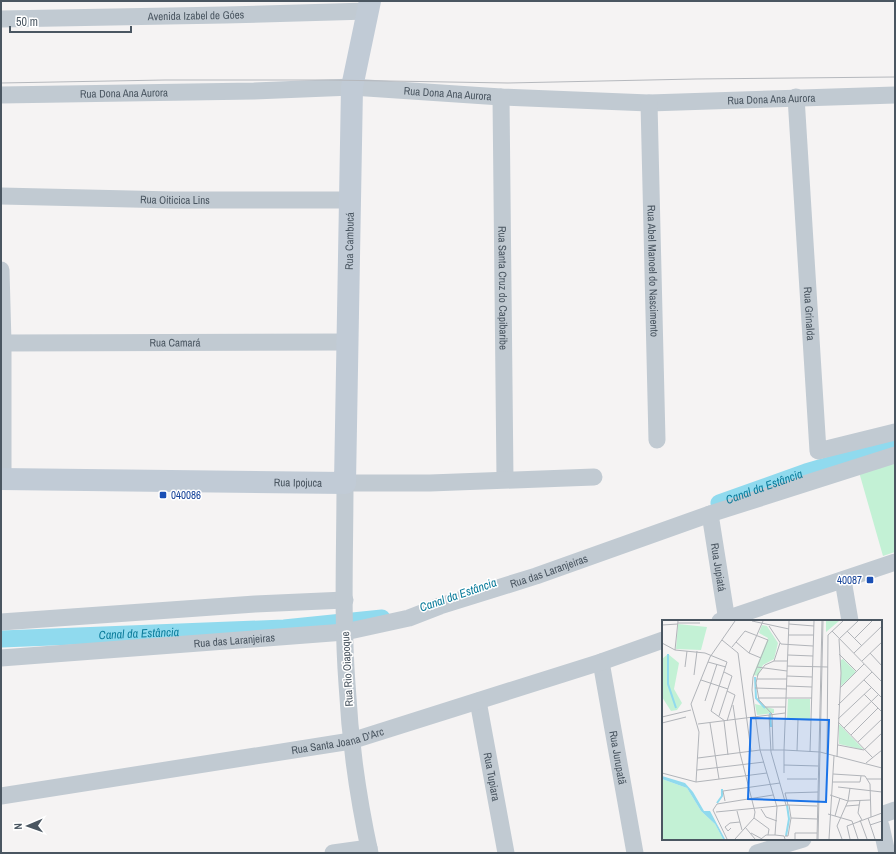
<svg xmlns="http://www.w3.org/2000/svg" width="896" height="854" viewBox="0 0 896 854" font-family="'Archivo Narrow',sans-serif">
	<rect width="100%" height="100%" fill="#f5f3f3"/>
	<path fill="#c3f1d5" d="M895,460V552L883,556L859,472Z"/>
	<g fill="none" stroke-linecap="round" stroke-linejoin="round">
		<g stroke="#90daee" stroke-width="17">
			<path id="s1" d="M719,503L806,472L895,446"/>
			<path id="s2" d="M1,639L284,628L382,618"/>
		</g>
		<g stroke="#c1cad2" stroke-width="17">
			<path id="s3" d="M1,19L225,15L368,11"/>
			<path id="s4" d="M1,95L254,91L352,87L501,97L649,103L895,95"/>
			<path id="s5" d="M501,97L505,479"/>
			<path id="s6" d="M796,97L818,451L895,432"/>
			<path id="s7" d="M649,103L657,440"/>
			<path id="s8" d="M1,196L174,200H349"/>
			<path d="M1,270L3,343V479"/>
			<path id="s9" d="M3,343L346,342"/>
			<path id="s10" d="M710,514L727,621"/>
			<path d="M843,580L850,621"/>
			<path d="M720,621L895,562"/>
			<path d="M1,622L255,604L345,600"/>
			<path id="s11" d="M1,658L345,632L409,618L440,606L536,576L710,514L895,455"/>
			<path id="s12" d="M601,662L635,853"/>
			<path id="s13" d="M478,701L506,853"/>
			<path id="s14" d="M1,796L351,741L601,662L663,640"/>
			<path d="M881,815L895,810"/>
			<path d="M881,826L887,853"/>
			<path d="M333,853L369,848"/>
			<path d="M370,853C358,798 350,741 347,684C342,617 345,550 345,483H430L594,477"/>
			<path d="M757,853L803,839"/>
		</g>
		<path stroke="#c1cbd6" stroke-width="22" id="s15" d="M1,479L345,483L352,87L370,1"/>
		<path stroke="#b5b8bd" stroke-width="1" d="M1,83L165,80H329L508,83L695,79L895,77"/>
	</g>
	<g fill="#1a4fb4" stroke="#fff" stroke-width="1.5">
		<rect x="159" y="491" width="8" height="8" rx="2"/>
		<rect x="866" y="576" width="8" height="8" rx="2"/>
	</g>
	<g text-anchor="middle" stroke-width="3" stroke-linejoin="round" paint-order="stroke">
		<g font-size="11" fill="#4a5661" stroke="#fff">
			<text dy="4" stroke="none"><textPath href="#s3" startOffset="195">Avenida Izabel de Góes</textPath></text>
			<text dy="4" stroke="none"><textPath href="#s4" startOffset="123">Rua Dona Ana Aurora</textPath></text>
			<text dy="4" stroke="none"><textPath href="#s4" startOffset="447">Rua Dona Ana Aurora</textPath></text>
			<text dy="4" stroke="none"><textPath href="#s4" startOffset="771">Rua Dona Ana Aurora</textPath></text>
			<text dy="4" stroke="none"><textPath href="#s8" startOffset="174">Rua Oiticica Lins</textPath></text>
			<text dy="4" stroke="none"><textPath href="#s15" startOffset="586">Rua Cambucá</textPath></text>
			<text dy="4" stroke="none"><textPath href="#s7" startOffset="168">Rua Abel Manoel do Nascimento</textPath></text>
			<text dy="4" stroke="none"><textPath href="#s5" startOffset="191">Rua Santa Cruz do Capibaribe</textPath></text>
			<text dy="4" stroke="none"><textPath href="#s6" startOffset="217">Rua Grinalda</textPath></text>
			<text dy="4" stroke="none"><textPath href="#s9" startOffset="172">Rua Camará</textPath></text>
			<text dy="4" stroke="none"><textPath href="#s15" startOffset="297">Rua Ipojuca</textPath></text>
			<text dy="4" stroke="none"><textPath href="#s10" startOffset="54">Rua Jupiatá</textPath></text>
			<text dy="4" stroke="none"><textPath href="#s11" startOffset="558">Rua das Laranjeiras</textPath></text>
			<text dy="4" stroke="none"><textPath href="#s11" startOffset="234">Rua das Laranjeiras</textPath></text>
			<text transform="translate(347 669) rotate(-93)" y="4">Rua Rio Oiapoque</text>
			<text dy="4" stroke="none"><textPath href="#s14" startOffset="341">Rua Santa Joana D'Arc</textPath></text>
			<text dy="4" stroke="none"><textPath href="#s12" startOffset="97">Rua Jurupatã</textPath></text>
			<text dy="4" stroke="none"><textPath href="#s13" startOffset="77">Rua Tupiara</textPath></text>
		</g>
		<g font-size="11" fill="#164399" stroke="#fff" text-anchor="start">
			<text x="171" y="499">040086</text>
			<text x="862" y="584" text-anchor="end">40087</text>
		</g>
		<g font-size="12" font-style="italic" fill="#0c7c9b" stroke="#fff">
			<text dy="4" stroke="none"><textPath href="#s1" startOffset="48">Canal da Estância</textPath></text>
			<text transform="translate(458 595) rotate(-19)" y="4">Canal da Estância</text>
			<text dy="4" stroke="none"><textPath href="#s2" startOffset="138">Canal da Estância</textPath></text>
		</g>
	</g>
	<g transform="translate(662 620)">
		<rect width="220" height="220" fill="#f5f3f3"/>
		<path d="M164,1H177L164,12ZM16,4L45,7L39,30L14,29ZM100,5L105,6L116,23L112,39L101,45L96,56L91,55L106,18L97,13ZM6,34L17,43L12,69L20,83L15,90L9,91L0,77V39ZM181,39L194,52L179,66V40ZM126,79H148V99H125ZM93,84L112,89V93L95,95ZM177,105H178L202,130L177,124ZM0,159L25,168L39,191L53,204L61,219H0Z" fill="#c3f1d5"/>
		<path d="M0,156L23,163L31,172L42,191H48L63,219H61L53,204L39,191L25,168L0,159Z" fill="#90daee"/>
		<path fill="none" stroke="#90daee" stroke-width="2" d="M6,34V64L14,88M93,57L94,78L103,88M108,93L109,107M55,183L60,176V169M124,216L127,199L125,185"/>
		<path fill="none" stroke="#b1b4b9" stroke-width="1" d="M90,1L127,9M127,1L122,130L158,132L220,148M16,3H38M127,4L152,6M0,5L16,4M107,6L119,24L151,26M170,11L220,62M185,11L200,26M126,15H152M193,18L210,1M60,20L76,33L89,131M74,22L87,33L99,38M0,23L13,30L43,33L65,42L49,91L63,101M70,27L83,11L106,20L91,57L90,70L98,130L115,187L113,215M13,30L16,1M87,33L101,1M192,33L220,6M208,33L220,46M177,34L195,52M126,35L151,36M112,41L118,23M200,41L220,22M46,42L64,47M125,46L166,47M23,47L25,31M95,47L125,51M32,55L35,31M125,56L150,57M95,59H125M39,60L66,69M202,60L220,78M125,66L150,67M93,68L125,69M178,68L202,44M202,74L220,92M96,78H150M43,81L55,44M71,85L78,133L93,192L92,198L73,219M176,85L210,52M103,87H124M107,95L109,132L124,185M57,96L70,56L62,52M0,97L29,90M123,99L149,100M176,99L210,67M62,101L66,135M65,101L73,75L65,71M176,102L211,138M0,103L24,97M48,103L57,159M36,104L123,93M182,108L217,74M189,115L216,88M196,122L220,99M176,125L202,130L220,113M111,130L110,94L97,80L94,63L96,54L103,45L112,41H125M135,131L136,100M148,132L152,1M165,134L166,15L181,1M175,137L179,53L177,19L196,1M36,138L98,130H122V153M204,143L220,130M122,145L156,146M35,150L102,142M0,153L34,162L105,153M171,154L203,156L208,164L209,197M125,159H155M205,159H220M34,162L37,112L29,84L48,37L73,1M170,162H198L199,156M176,167L220,172M168,175L186,181L208,180M198,180L196,193L200,200M63,181L61,171L118,163M126,185L123,173L156,172M184,186L197,185M99,189L104,197L115,201M75,191L80,210M54,192L126,185L155,186M166,194L190,201L196,219M173,196L178,178M92,198L107,209L106,215M129,198L155,199M206,198L213,219M198,200L205,219M208,205L220,201M83,207L93,219M69,208L66,211L63,207L68,203L78,202M89,213L100,219M123,216H126L129,198L127,185M65,219L51,190L55,184L111,175M99,219L104,215H113L122,216L123,219M133,219V213H155M155,219L160,1M156,219L161,1M167,219L172,136M180,219L175,206L186,181L188,168M188,219L185,206L220,193"/>
		<path fill="#1a73e8" fill-opacity="0.15" stroke="#1a73e8" stroke-width="2" d="M89,98L167,100L164,182L86,179Z"/>
		<rect width="220" height="220" fill="none" stroke="#4a5661" stroke-width="2"/>
	</g>
	<rect width="896" height="854" fill="none" stroke="#4a5661" stroke-width="4"/>
	<g transform="translate(28 826) rotate(268)" stroke="#ffffff" stroke-width="3" paint-order="stroke">
	<path d="M0-3L7 15L0 10L-7 15Z" fill="#4a5661"/>
	<text y="-6" font-size="11" font-weight="bold" text-anchor="middle" fill="#4a5661">N</text>
	</g>
	<path d="M10 26v6h121v-6" fill="none" stroke="#4a5661" stroke-width="2"/>
	<text x="16" y="26" font-size="12" fill="#4a5661" stroke="#ffffff" stroke-width="3" paint-order="stroke">50 m</text>
</svg>
